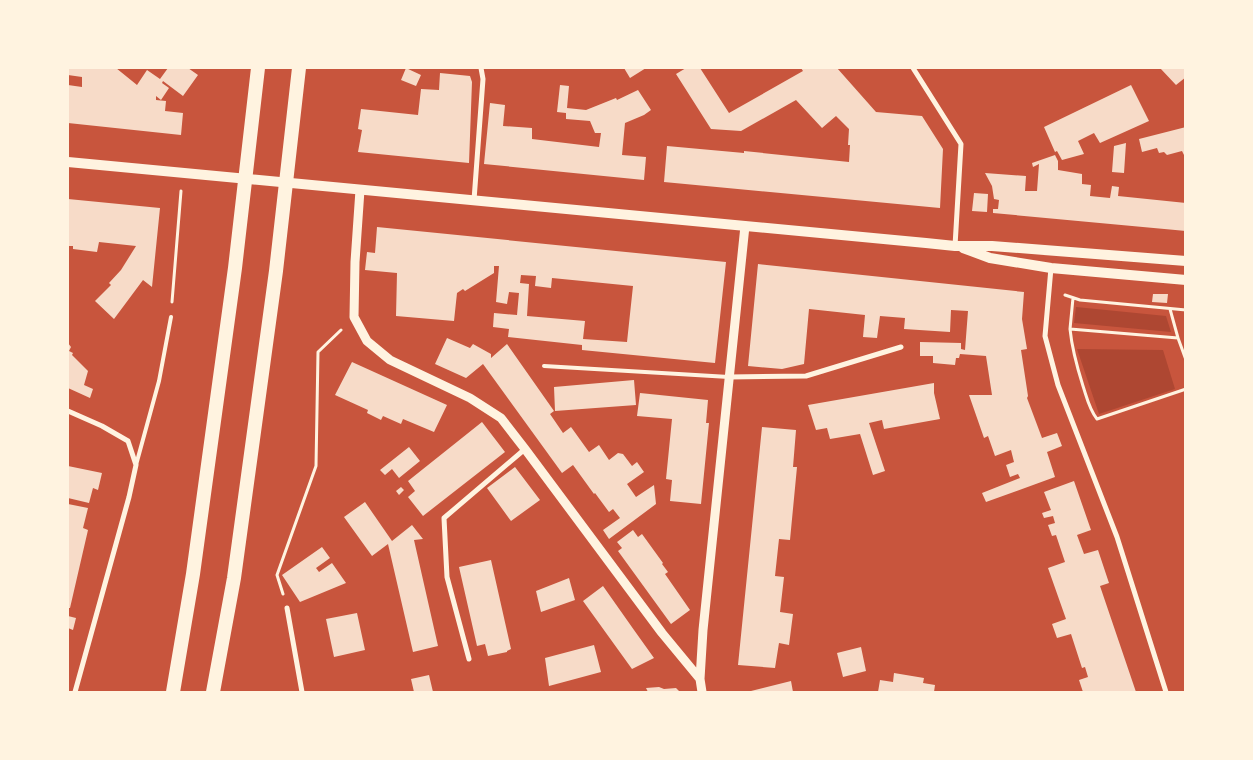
<svg xmlns="http://www.w3.org/2000/svg" width="1253" height="760" viewBox="0 0 1253 760" font-family="Mulish,sans-serif">
	<rect width="100%" height="100%" fill="#c8553d"/>
	<path fill="#ae4732" d="M1076,307L1166,316L1171,332L1074,323Z
		M1077,349L1163,350L1175,389L1099,414Z"/>
	<path fill="#f7dbc8" fill-rule="evenodd" d="M68,68H116L137,85L147,70L160,79L168,68H188L198,75L183,96L163,81L162,83L169,88L161,100L156,96V100L166,101L165,111L183,113L181,135L68,123V85L82,87V77L68,75Z
		M406,68L421,75L416,86L401,80Z
		M624,68H646L630,78Z
		M686,68H700L729,113L803,71L801,68H837L876,112L922,116L943,149L940,208L664,182L667,146L744,153V151L849,162L850,145H848L849,129L836,116L822,128L796,100L741,131L711,129L676,74Z
		M1160,68H1186V77L1176,85Z
		M440,73L470,76L472,82L469,163L358,152L362,130L358,129L361,109L418,115L421,89L439,90Z
		M560,85L569,86L567,108L586,110L616,98L617,100L638,90L651,110L644,115L625,123L622,155L646,157L644,180L484,164L490,103L505,105L503,126L532,128V139L599,147L601,133H595L590,121L566,119V113L557,112Z
		M1131,85L1149,121L1100,143L1094,133L1078,141L1084,154L1062,160L1057,151L1055,152L1044,127Z
		M1186,127V159L1182,151L1167,155L1164,152L1159,153L1157,148L1142,152L1139,139Z
		M1126,143L1124,173L1112,172L1114,146Z
		M1055,155L1058,161V170L1082,174V184L1091,185L1090,196L1110,198L1112,186L1119,187L1118,196L1186,203V231L993,213V209H998L999,200L994,199L992,186L985,173L1026,176L1025,191H1037L1039,164L1033,167L1032,163Z
		M974,193L988,194L987,212L972,211Z
		M68,199L160,208L152,287L143,280L114,319L95,301L111,285L109,283L121,270L136,246L99,242L97,252L73,249V246H68Z
		M377,227L726,262L715,363L582,350V345L508,337L509,329L493,327L494,313L517,315L519,293L509,292L507,304L496,302L499,266H494V273L465,291L463,289L457,293L454,321L396,316L397,273L365,270L367,252L375,253ZM521,275L536,276L535,286L551,288L552,278L633,286L627,342L583,339L585,321L527,316L529,284L520,283Z
		M758,264L1024,292L1022,319L1027,349L1021,350L1028,396L1027,398L1042,438L1057,433L1062,446L1047,452L1055,477L986,502L982,493L1020,478L1018,474L1010,477L1006,465L1014,462L1011,450L995,456L988,436L984,438L969,395H992L986,356L960,354L959,358H956L955,365L933,363V356H920V342L961,343V349L965,350L968,311L951,310L950,332L904,329L905,318L880,316L877,338L863,337L865,315L809,309L804,364L782,369L748,366Z
		M1153,294H1168L1167,303L1152,302Z
		M447,338L470,348L473,344L491,354V358L507,344L554,411L550,414L563,433L571,427L589,452L599,445L609,460L618,453L623,454L632,466L637,462L644,472L627,484L636,497L654,485L656,504L609,539L603,530L620,518L613,509L609,512L595,493L594,494L573,465L562,473L483,364L466,378L435,364Z
		M68,343L71,347L69,351L73,353L72,355L88,371L84,385L93,389L90,398L68,388Z
		M352,362L447,405L434,432L403,419L401,424L383,416L381,420L367,413L368,410L335,395Z
		M634,380L636,405L555,411L554,387Z
		M934,383V393L940,419L884,429L882,420L869,423L885,471L873,475L860,434L830,439L827,428L816,430L808,405Z
		M640,393L708,400L706,423H709L701,504L670,501L672,480L666,479L672,419L637,416Z
		M482,422L505,452L423,516L408,497L415,491L408,481Z
		M762,427L796,430L793,467H797L790,540L779,539L775,576L784,577L780,612L793,614L789,645L779,643L775,668L738,665Z
		M409,447L420,461L399,478L392,469L385,475L380,470Z
		M68,466L102,473L98,490L93,488L89,503L68,498Z
		M515,467L540,500L511,521L487,488Z
		M1074,481L1091,530L1077,535L1084,554L1098,550L1109,583L1100,586L1136,692H1083L1079,680L1088,677L1085,667L1082,668L1071,634L1057,638L1052,624L1066,619L1048,568L1065,562L1056,535L1052,536L1048,525L1055,523L1053,516L1044,518L1042,513L1051,510L1044,492Z
		M401,487L404,490L399,495L396,491Z
		M365,502L392,541L412,525L423,539L414,540L438,646L413,652L388,544L372,556L344,517Z
		M68,504L88,508L83,528L88,530L70,608H68Z
		M633,530L638,537L642,534L663,563L662,564L668,572L665,574L690,610L671,624L618,551L622,548L617,542Z
		M322,547L330,558L316,568L319,572L332,563L346,583L300,602L282,575Z
		M491,560L511,649L507,651V652L488,656L485,644L477,646L459,567Z
		M569,578L575,600L541,612L536,591Z
		M603,586L634,630L654,658L632,669L583,601Z
		M357,613L365,650L334,657L326,619Z
		M68,616L76,618L73,630L68,628Z
		M594,645L601,672L549,686L545,658Z
		M861,647L866,671L843,677L837,653Z
		M894,673L924,678L923,683L935,685L934,692H878L880,680L893,682Z
		M429,675L433,692H414L411,679Z
		M791,681L793,692H747Z
		M659,687L664,689L676,688L680,692H648L646,688Z"/>
	<g fill="none" stroke-linecap="round" stroke-linejoin="round">
		<path stroke="#fff3e0" stroke-width="3" d="M1065,295L1080,300L1186,310
			M1073,298L1070,329L1178,338L1186,360
			M172,302L181,191
			M1170,309L1178,338
			M1070,329C1072,349 1077,367 1083,386C1087,398 1089,409 1097,419L1186,389
			M283,594L277,575L316,466L318,352L341,330"/>
		<path stroke="#fff3e0" stroke-width="4" d="M544,366L729,377
			M136,465L159,381L171,317"/>
		<path stroke="#fff3e0" stroke-width="5" d="M913,68L961,144L955,246
			M474,200L483,79L481,68
			M1051,268L1045,336L1058,385L1117,537L1166,692
			M729,377L806,376L901,347
			M68,411L102,426L128,441L136,465L129,497L75,692
			M287,608L302,692
			M469,659L447,577L444,518L525,449"/>
		<path stroke="#fff3e0" stroke-width="9" d="M360,190L355,262L354,317L367,341L390,360L470,398L501,418L525,449L662,633L700,679L702,692
			M700,679L703,630L745,226"/>
		<path stroke="#fff3e0" stroke-width="10" d="M68,162L926,243L955,246H992L1186,261
			M963,248L990,258L1051,268L1186,280"/>
		<path stroke="#fff3e0" stroke-width="14" d="M173,692L193,574L235,268L258,68
			M213,692L234,578L276,271L299,68"/>
	</g>
	<rect width="1253" height="760" fill="none" stroke="#fff3e0" stroke-width="138"/>
</svg>
